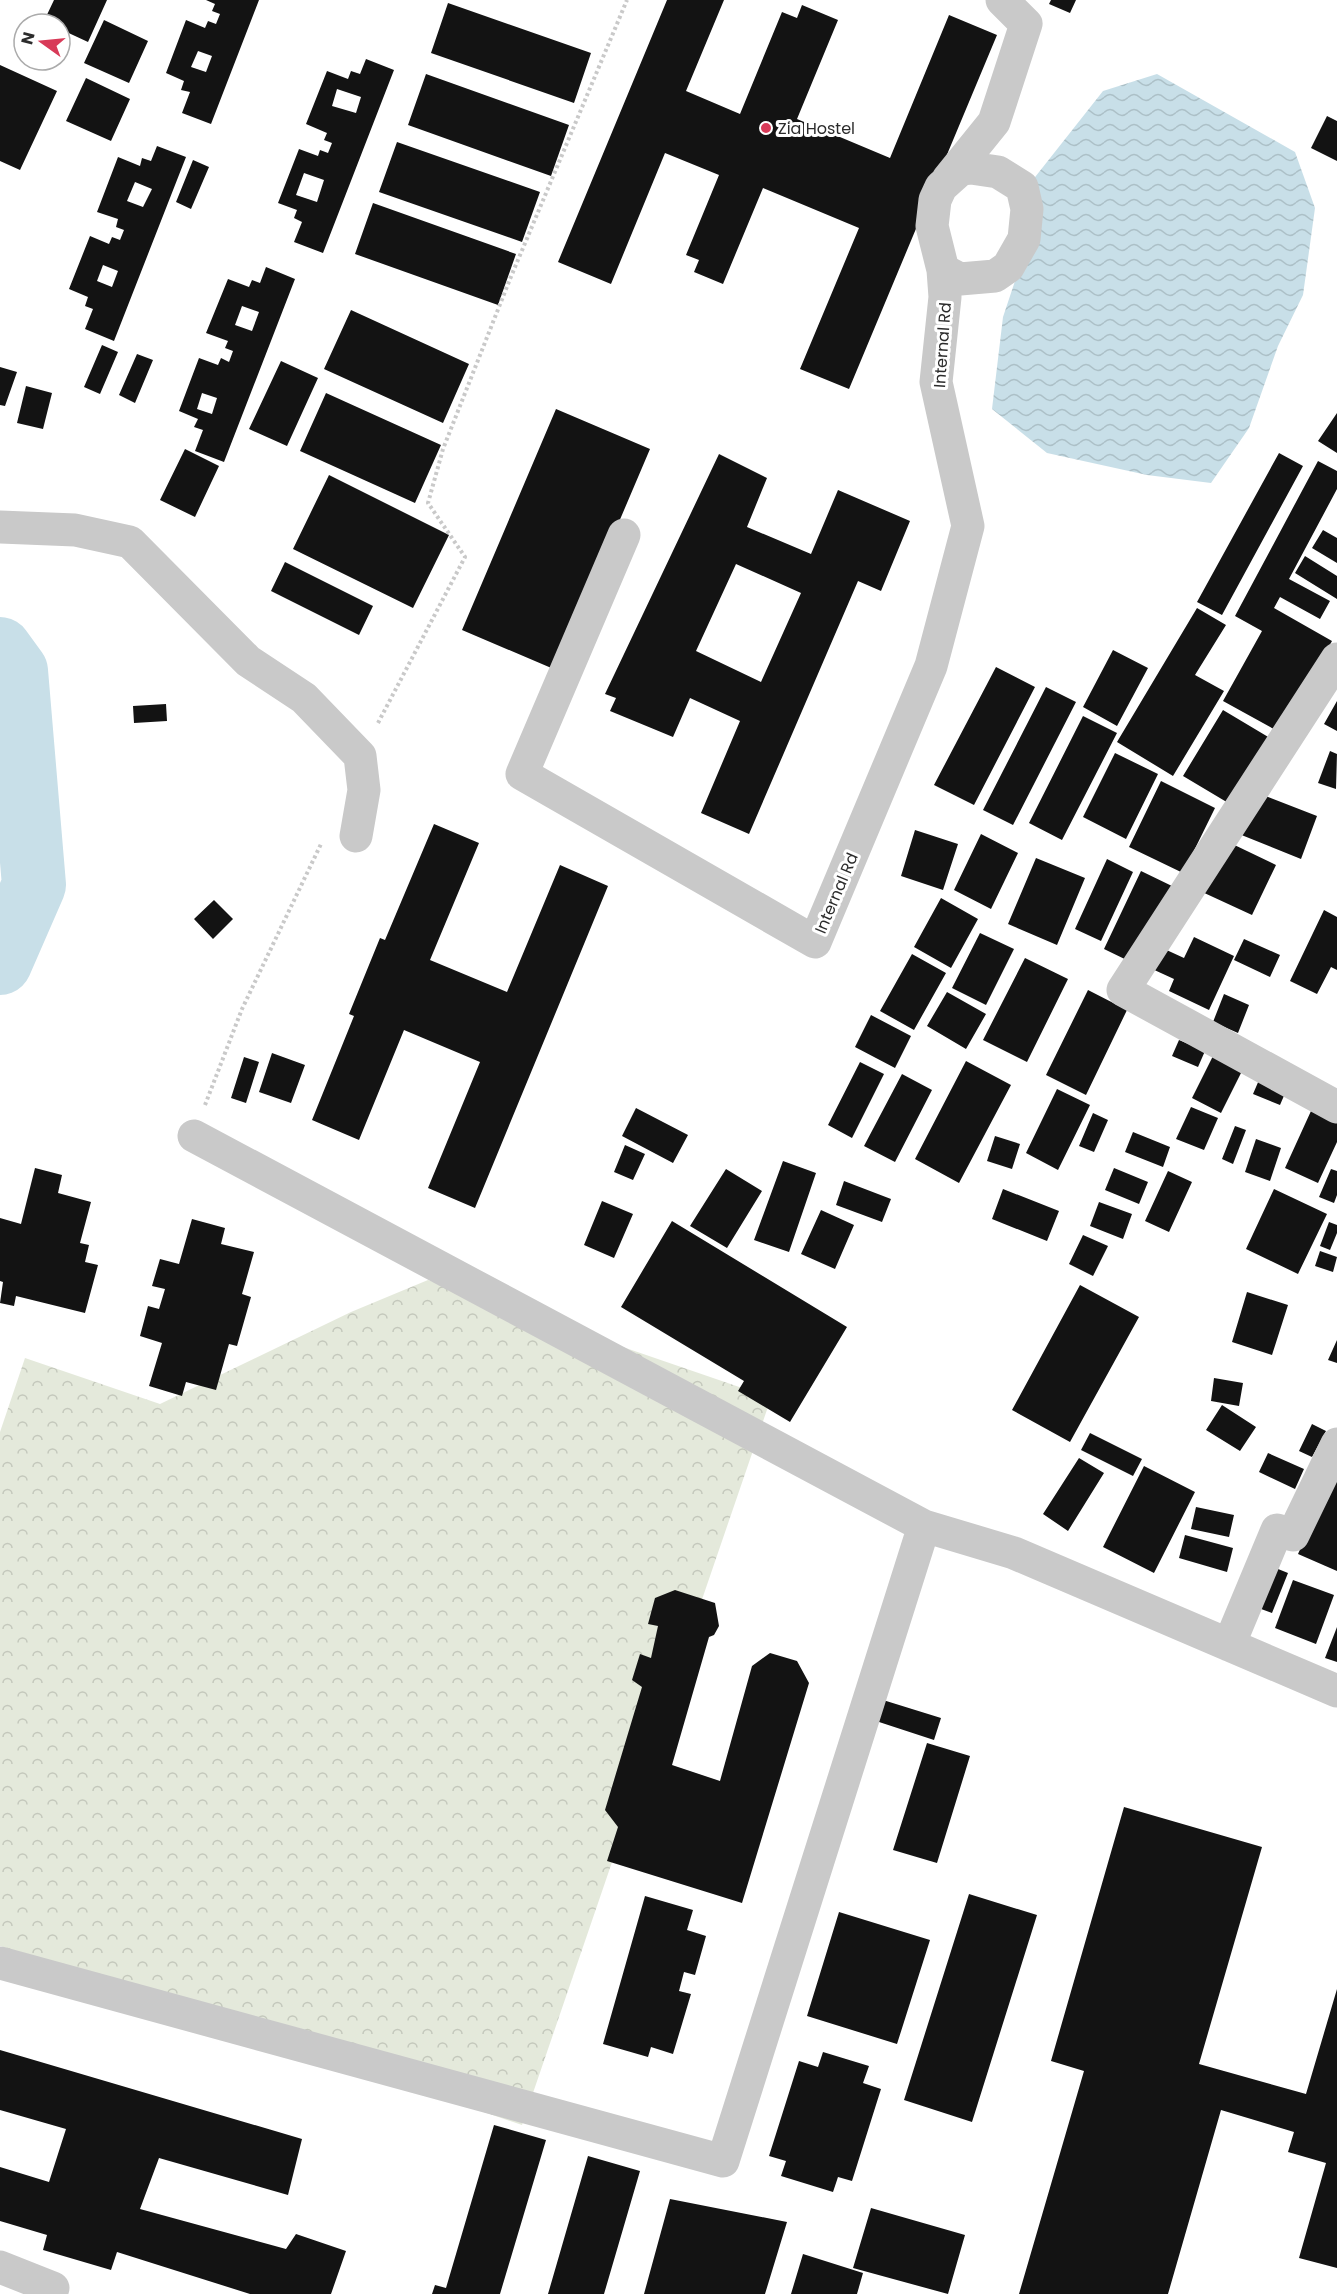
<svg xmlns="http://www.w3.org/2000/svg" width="1337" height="2294" viewBox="0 0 1337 2294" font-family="Poppins,sans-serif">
	<defs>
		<pattern id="park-crowns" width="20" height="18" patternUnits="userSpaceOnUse" patternTransform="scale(1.5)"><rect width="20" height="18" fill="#e4e9db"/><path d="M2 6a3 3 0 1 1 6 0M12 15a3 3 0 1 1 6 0" fill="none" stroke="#c4c8bc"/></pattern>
		<pattern id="water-waves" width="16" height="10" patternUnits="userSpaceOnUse" patternTransform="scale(1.5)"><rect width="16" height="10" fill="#c8dfe8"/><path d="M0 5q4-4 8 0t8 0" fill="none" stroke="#acc0c7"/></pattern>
	</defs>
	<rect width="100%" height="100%" fill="#fff"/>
	<path fill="url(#park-crowns)" d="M428,1280L771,1398L522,2125L0,1946V1432L25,1358L160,1404L351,1312Z"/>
	<path fill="url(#water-waves)" d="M1157,74L1295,152L1315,208L1303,295L1278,346L1249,428L1211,483L1147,475L1047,453L992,409L1003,317L1018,272L1028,186L1103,91Z"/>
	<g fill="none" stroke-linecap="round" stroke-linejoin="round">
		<path stroke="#c8dfe8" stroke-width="64" d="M0,649L16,671L34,885L0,963"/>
	</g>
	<path fill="#131313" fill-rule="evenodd" d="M54,0H107L88,42L60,29V24L44,21Z
		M206,0H259L211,124L182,113L190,92L181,90L184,81L166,73L186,20L205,28L208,21L216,24L220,14L212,11L215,4ZM198,51L212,56L206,72L191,67Z
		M667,0H724L686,91L740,114L782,12L797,18L802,5L838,20L797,119L890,158L949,15L997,35L849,389L800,369L859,228L763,188L723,284L694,272L699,260L686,255L719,175L665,153L611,284L558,262Z
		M1051,0H1076L1070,13L1049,4Z
		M448,3L591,53L574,103L431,53Z
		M104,20L148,41L129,83L84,63Z
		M366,59L394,70L323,253L294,242L302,222L294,218L297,210L278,203L299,149L318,156L320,150L328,153L332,143L324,140L327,133L306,124L327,71L348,79L351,71L360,74ZM337,89L361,97L356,113L332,106ZM304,173L324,180L317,202L296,195Z
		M0,65L57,91L20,170L0,161Z
		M426,74L569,125L551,176L408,125Z
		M86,78L130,99L111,141L66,121Z
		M1327,116L1337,121V161L1311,148Z
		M397,142L540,192L522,242L379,192Z
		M157,146L186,157L114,341L85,329L93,309L85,306L88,297L69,289L90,236L109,244L112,237L120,240L124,230L116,227L118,219L97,212L118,157L140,166L142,158L151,161ZM135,182L152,189L143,207L127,201ZM103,265L118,271L112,287L97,281Z
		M193,160L209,167L191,209L176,202Z
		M373,203L516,254L498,305L355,254Z
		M266,267L295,279L224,462L195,451L203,430L194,427L198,419L179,411L199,358L218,365L221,358L229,362L233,351L225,348L228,341L206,333L228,279L249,287L252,280L260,283ZM242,306L259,312L252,331L235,325ZM202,393L217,398L212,414L197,409Z
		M351,310L469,364L443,423L324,369Z
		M102,345L118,352L100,394L84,387Z
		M137,354L153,360L135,403L119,395Z
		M281,361L318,378L287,446L249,429Z
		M0,367L17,372L5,406L0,405Z
		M26,386L52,393L43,429L17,423Z
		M326,393L441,445L415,503L300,451Z
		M556,409L650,449L556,670L462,630Z
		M1337,413V453L1318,441Z
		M185,449L219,466L195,517L160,500Z
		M1279,453L1303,466L1222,615L1197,602Z
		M719,454L767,478L747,527L811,554L838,490L910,521L881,591L858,581L749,834L701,813L740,721L690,698L673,737L610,711L616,698L605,694ZM736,564L801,593L761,682L696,651Z
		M1318,461L1337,471V489L1289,579L1330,601L1320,619L1280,597L1274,608L1332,641L1281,733L1223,701L1262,631L1235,616Z
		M329,475L449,535L413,608L293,549Z
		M1323,530L1337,538V563L1312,548Z
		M1305,556L1337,576V599L1295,573Z
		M285,562L373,606L359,635L271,591Z
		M1197,608L1226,625L1195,675L1224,691L1173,776L1117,742Z
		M1113,650L1148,668L1117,726L1083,707Z
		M996,667L1035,687L974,805L934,785Z
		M1046,687L1076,702L1013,825L983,810Z
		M1337,701V731L1324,724Z
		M166,704L167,721L134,723L133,706Z
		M1223,710L1275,741L1235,807L1183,776Z
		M1083,716L1117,733L1062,840L1029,823Z
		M1330,751L1337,754L1336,789L1318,783Z
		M1115,753L1158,774L1126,839L1083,817Z
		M1161,781L1215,808L1183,873L1129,847Z
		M1255,792L1317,816L1301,859L1239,834Z
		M434,824L479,843L430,960L507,992L560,865L608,886L475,1208L428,1188L480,1062L404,1030L359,1140L312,1120L354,1016L349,1014L380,938L385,940Z
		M915,830L958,844L943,890L901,876Z
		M981,834L1018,853L991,909L954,890Z
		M1224,840L1276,865L1252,915L1200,891Z
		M1036,858L1085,878L1057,945L1008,924Z
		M1107,859L1133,872L1101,941L1075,929Z
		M1141,871L1174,887L1137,965L1104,949Z
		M941,898L978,919L951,968L914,947Z
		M214,900L233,919L213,939L194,919Z
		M1324,910L1337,917V970L1331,967L1317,994L1290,981Z
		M980,933L1014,949L986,1005L952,988Z
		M1194,937L1234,956L1209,1010L1169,991L1174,979L1150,968L1160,947L1184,958Z
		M1244,939L1280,955L1270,977L1234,960Z
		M912,954L946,973L914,1030L880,1011Z
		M1025,958L1068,979L1027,1062L983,1040Z
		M1088,990L1127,1010L1086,1095L1046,1075Z
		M947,992L986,1014L966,1049L927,1026Z
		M1224,994L1249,1005L1238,1033L1213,1022Z
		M871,1015L911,1036L895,1068L855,1047Z
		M1179,1040L1205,1051L1198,1067L1172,1056Z
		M272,1053L305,1065L291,1103L259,1092Z
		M1214,1054L1243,1069L1221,1113L1192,1098Z
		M244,1057L259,1062L246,1103L231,1098Z
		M966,1061L1011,1085L959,1183L915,1159Z
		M860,1062L884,1074L852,1138L828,1125Z
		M902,1074L932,1090L895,1162L864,1146Z
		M1259,1080L1286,1091L1280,1105L1253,1094Z
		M1057,1089L1090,1105L1058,1170L1026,1153Z
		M1191,1107L1218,1118L1204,1150L1176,1139Z
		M636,1108L688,1135L673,1163L622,1136Z
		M1311,1111L1337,1123V1142L1318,1183L1285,1168Z
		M1093,1113L1108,1120L1094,1152L1079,1146Z
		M1235,1126L1246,1130L1233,1164L1222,1159Z
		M1133,1132L1170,1147L1163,1167L1125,1152Z
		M995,1136L1020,1144L1012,1169L987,1161Z
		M1256,1139L1281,1148L1270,1181L1245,1172Z
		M625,1145L645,1154L633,1180L614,1172Z
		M783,1161L816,1173L789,1252L754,1240Z
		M35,1168L62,1175L58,1193L91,1202L80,1243L89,1245L85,1262L98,1265L85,1313L16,1296L14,1306L0,1303L3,1282L0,1281V1218L21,1224Z
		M1114,1168L1148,1182L1139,1204L1105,1190Z
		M726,1169L762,1191L727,1248L690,1226Z
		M1331,1169L1337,1171V1195L1334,1203L1319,1197Z
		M1168,1171L1192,1182L1169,1232L1145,1221Z
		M844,1181L891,1199L882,1222L836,1205Z
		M1003,1189L1059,1211L1047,1241L992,1219Z
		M1274,1189L1327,1214L1298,1274L1246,1249Z
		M602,1201L633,1214L614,1258L584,1245Z
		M1099,1202L1132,1214L1123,1239L1090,1226Z
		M821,1210L854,1225L835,1269L801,1254Z
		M192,1219L225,1228L221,1244L254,1252L242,1294L251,1297L237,1346L229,1344L216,1390L186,1382L182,1396L149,1386L162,1343L140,1336L148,1306L159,1309L165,1289L152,1286L160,1259L179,1264Z
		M672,1221L847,1327L790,1422L738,1391L744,1381L621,1307Z
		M1329,1222L1337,1225V1233L1330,1250L1320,1246Z
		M1083,1235L1108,1246L1093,1276L1069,1264Z
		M1320,1251L1337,1257L1333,1272L1315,1266Z
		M1080,1285L1139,1317L1070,1442L1012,1410Z
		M1247,1292L1288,1305L1272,1355L1232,1342Z
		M1337,1340V1363L1328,1360Z
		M1214,1378L1243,1383L1239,1406L1211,1401Z
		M1222,1405L1256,1427L1240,1451L1206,1430Z
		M1312,1424L1326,1431L1312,1457L1299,1451Z
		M1090,1433L1142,1459L1133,1476L1081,1450Z
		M1268,1453L1304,1469L1295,1489L1259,1472Z
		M1079,1458L1104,1473L1068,1531L1043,1514Z
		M1144,1466L1195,1492L1154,1573L1103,1547Z
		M1337,1466V1571L1298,1554Z
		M1196,1507L1234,1515L1229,1537L1191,1529Z
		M1185,1535L1233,1548L1227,1572L1179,1558Z
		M1268,1565L1288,1573L1272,1613L1253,1606Z
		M1293,1580L1334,1595L1316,1644L1275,1628Z
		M675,1590L715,1603L719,1626L714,1635L709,1637L672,1765L720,1781L752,1666L770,1653L797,1661L809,1683L742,1903L607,1861L618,1827L605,1810L642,1687L632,1680L640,1654L651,1658L658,1626L648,1624L655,1598Z
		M1337,1627V1662L1325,1658Z
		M883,1700L941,1718L934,1740L876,1721Z
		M927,1743L970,1756L937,1863L893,1850Z
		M1124,1807L1262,1847L1199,2064L1306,2094L1337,1989V2268L1299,2258L1326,2163L1288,2152L1294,2132L1221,2110L1168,2294H1019L1084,2071L1051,2061Z
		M969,1894L1037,1915L972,2122L904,2100Z
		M645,1896L693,1910L687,1930L706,1936L695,1975L684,1972L679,1991L691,1994L673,2054L651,2047L648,2057L603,2044Z
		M839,1912L930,1940L897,2044L807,2016Z
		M0,2050L302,2139L288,2195L159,2158L140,2209L286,2249L296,2234L346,2251L331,2294H250L117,2252L111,2270L43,2250L47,2235L0,2221V2167L49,2182L66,2129L0,2110Z
		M823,2052L869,2066L863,2083L881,2089L852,2181L838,2177L833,2192L781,2176L786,2161L769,2156L799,2061L818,2067Z
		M494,2125L546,2140L500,2294H432L435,2285L446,2288Z
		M588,2156L640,2171L604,2294H548Z
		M670,2199L787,2222L765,2294H644Z
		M871,2208L965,2235L948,2294L853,2268Z
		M803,2254L863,2273L857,2294H791Z"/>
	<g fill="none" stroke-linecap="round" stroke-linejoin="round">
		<path stroke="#c9c9c9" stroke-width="4" stroke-dasharray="3 3" stroke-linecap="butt" d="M378,723L465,557L428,503L443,449L510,279L627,0
			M205,1105L242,1009L321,844"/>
		<path stroke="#c9c9c9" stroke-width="33" d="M948,179L994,122L1026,24L1002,0
			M0,527L75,530L130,542L248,661L304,698L360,756L364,790L356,836
			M624,535L522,774L815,942L931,666L968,526L936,382L945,297L943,270L932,226L935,200L941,187L961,169L971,168L998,172L1022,187L1027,209L1024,239L1008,267L995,276L960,279L943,270
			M1337,659L1123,990L1337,1107
			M194,1136L924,1526L1014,1553L1337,1691
			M1229,1645L1277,1530L1293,1535L1337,1444
			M0,1963L723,2161L924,1526
			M0,2267L53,2288L50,2294"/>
	</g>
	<circle fill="#d83a58" stroke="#fff" stroke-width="2" cx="766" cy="128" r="6"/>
	<g text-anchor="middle" stroke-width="6" stroke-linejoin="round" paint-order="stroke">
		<g font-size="16" fill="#2c2c2c" stroke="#fff" text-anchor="start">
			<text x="778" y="134">Zia Hostel</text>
		</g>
		<g font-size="16" fill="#2c2c2c" stroke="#fff">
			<text transform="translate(942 345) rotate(-86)" y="6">Internal Rd</text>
			<text transform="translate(836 893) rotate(-67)" y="6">Internal Rd</text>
		</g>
	</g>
	<g transform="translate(42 42) rotate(285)"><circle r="28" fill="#ffffff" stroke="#ababab" stroke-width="1.5"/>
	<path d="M0-4.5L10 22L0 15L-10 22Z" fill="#d83a58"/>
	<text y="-9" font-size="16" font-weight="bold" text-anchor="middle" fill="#2c2c2c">N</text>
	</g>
</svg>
